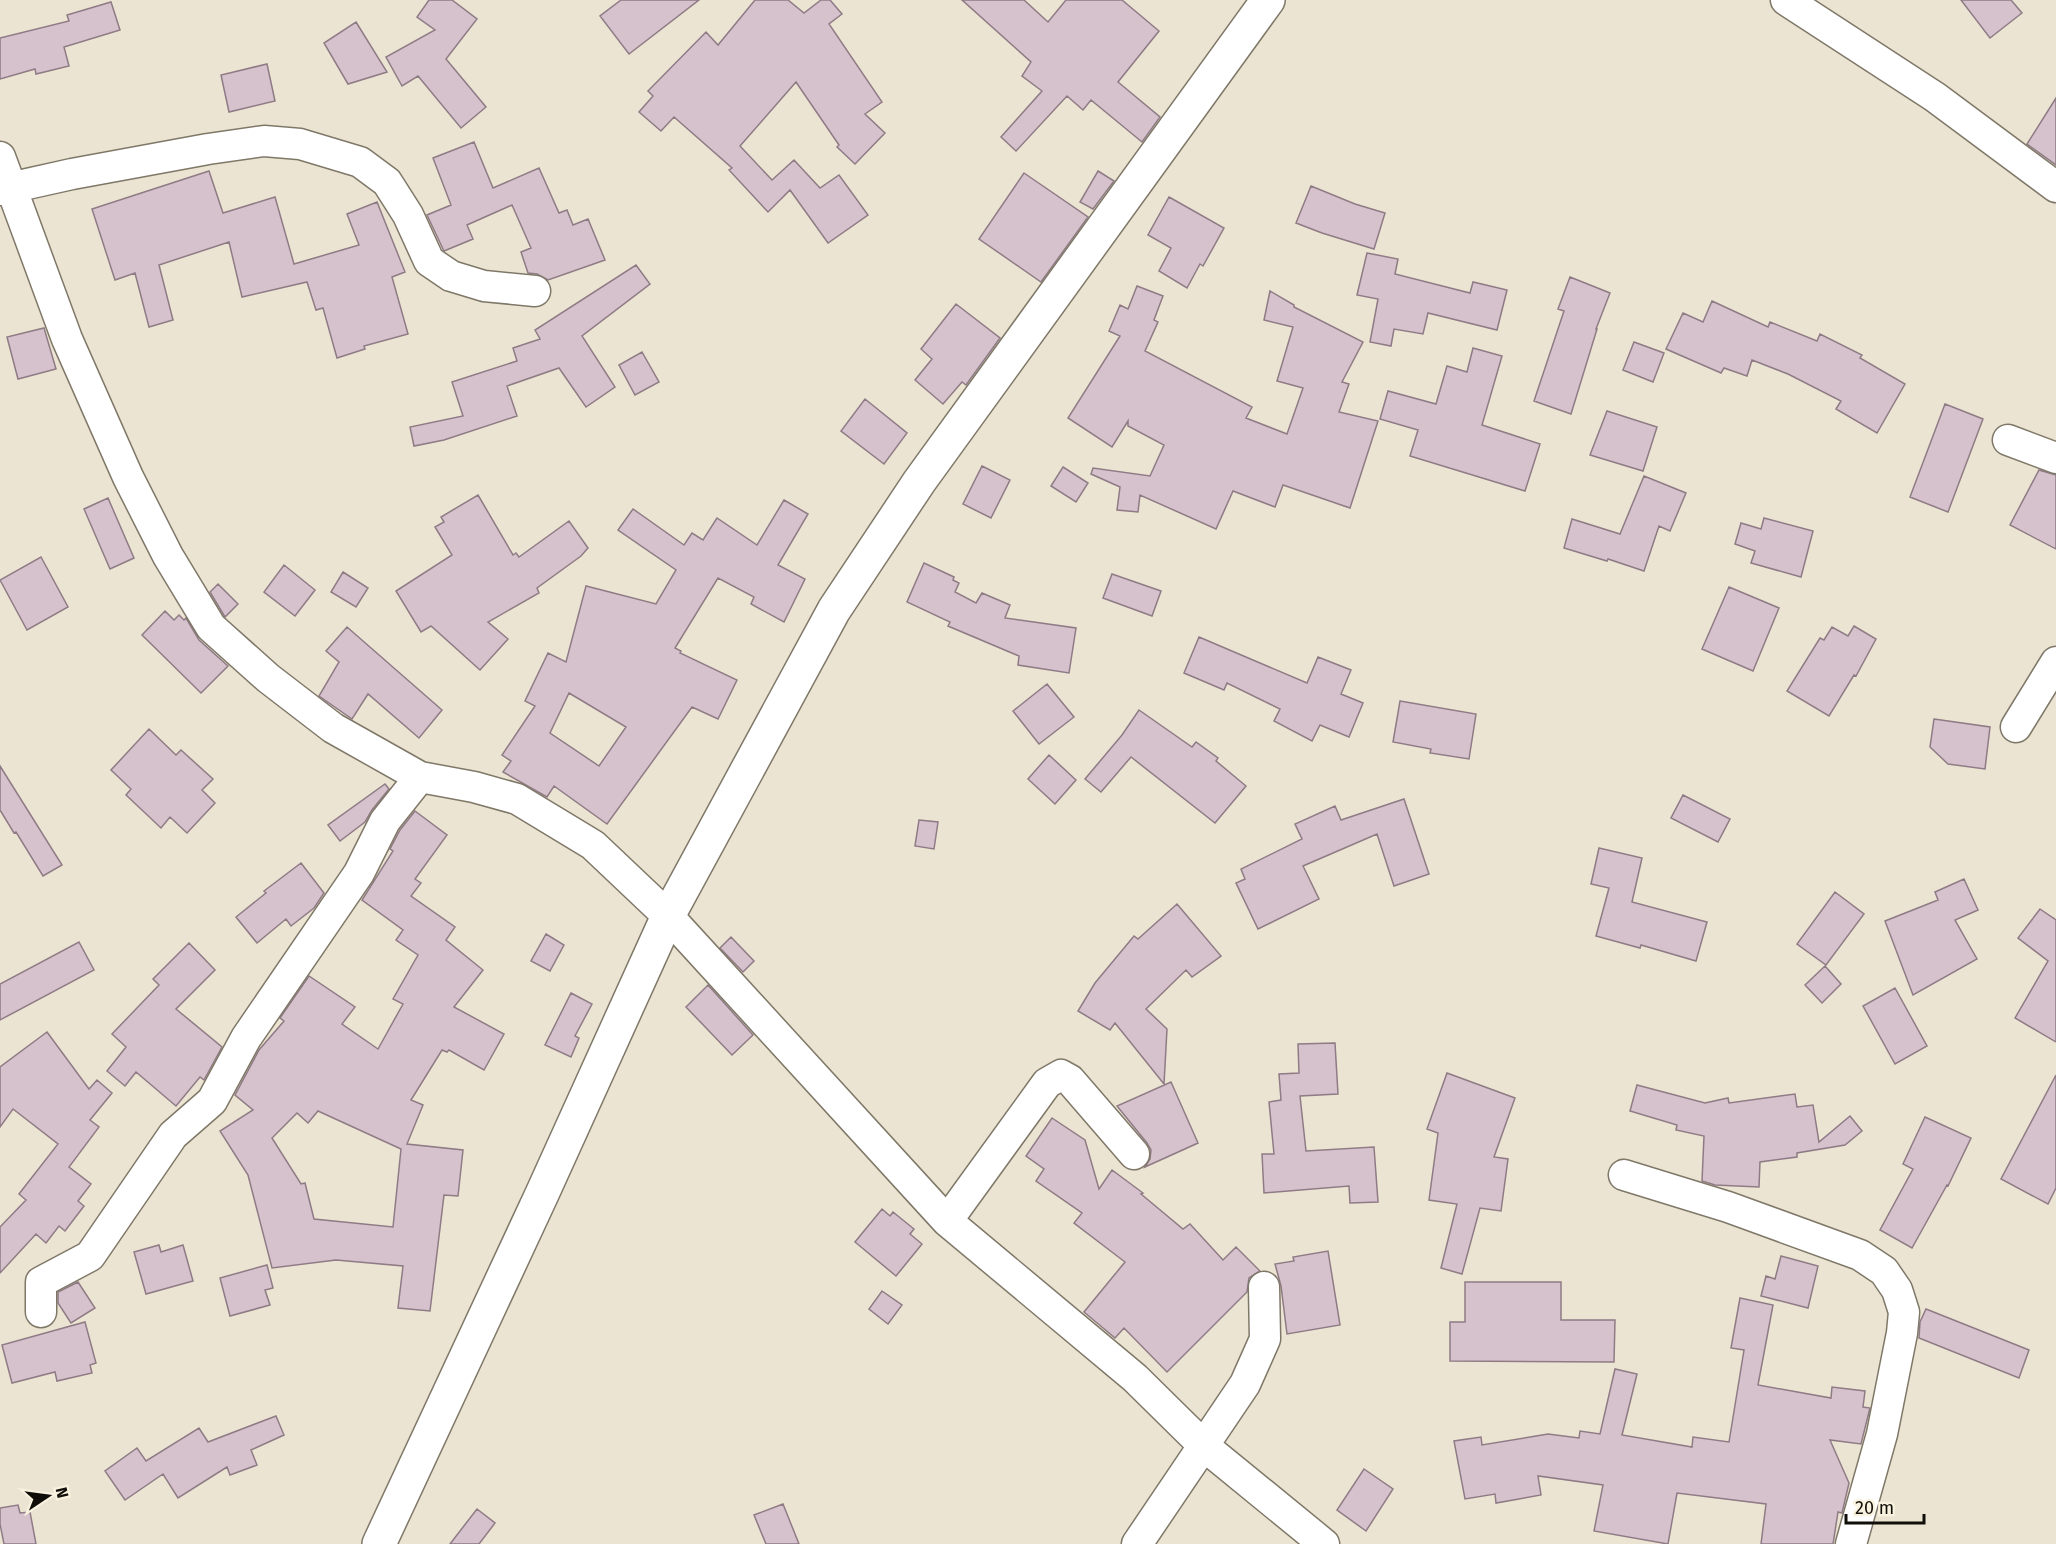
<svg xmlns="http://www.w3.org/2000/svg" width="2056" height="1544" viewBox="0 0 2056 1544" font-family="'Fira Sans',sans-serif">
	<rect width="100%" height="100%" fill="#ece4d2"/>
	<path fill="#d6c2cc" stroke="#8e7b85" stroke-width="1.5" fill-rule="evenodd" d="M429,0H452L477,19L446,59L486,107L461,128L418,76L402,86L386,57L435,30L417,17Z
		M621,0H699L629,54L600,16Z
		M755,0H788L804,13L821,0H830L842,14L829,24L882,102L865,114L885,133L855,164L837,147L839,145L796,82L740,146L772,180L794,160L820,188L839,175L868,215L828,243L790,190L768,212L729,170L732,168L674,117L661,131L639,112L653,96L648,91L706,32L718,45Z
		M962,0H1024L1048,22L1066,0H1122L1159,31L1118,82L1160,117L1142,142L1091,100L1083,110L1067,96L1016,151L1001,137L1042,91L1022,76L1031,62Z
		M1961,0H2011L2022,13L1990,38Z
		M111,2L120,30L64,47L69,66L36,74L35,69L0,79V38L69,21L67,15Z
		M356,22L387,72L348,84L324,43Z
		M267,64L275,101L229,112L221,75Z
		M2056,98V165L2027,144Z
		M474,142L493,188L539,168L559,213L567,210L573,225L588,219L605,260L548,280L537,274L528,273L521,252L531,248L512,205L467,225L473,239L444,251L443,249L427,215L451,205L433,158Z
		M209,171L223,213L275,197L294,264L359,245L347,214L377,202L405,272L392,277L408,334L364,346L365,349L337,358L323,308L316,310L307,282L242,297L229,242L159,265L173,320L149,327L135,273L115,280L92,209Z
		M1098,171L1114,181L1093,209L1080,202Z
		M1024,173L1088,217L1041,282L979,239Z
		M1311,186L1355,204L1385,213L1374,249L1322,233L1296,223Z
		M1169,197L1224,228L1203,266L1200,264L1187,288L1159,271L1171,248L1148,235Z
		M1367,253L1398,259L1395,274L1470,293L1473,282L1507,290L1497,330L1428,313L1423,334L1394,329L1391,346L1370,342L1378,299L1357,295Z
		M636,265L650,284L582,336L615,387L586,407L559,368L507,386L517,416L444,440L414,446L410,427L463,416L452,382L517,361L513,348L540,339L535,330Z
		M1570,277L1610,293L1596,329H1597L1571,414L1534,401L1564,311L1558,309Z
		M1137,286L1163,296L1154,320L1158,322L1145,351L1252,407L1246,418L1287,434L1303,388L1277,381L1293,327L1264,320L1270,291L1294,305V307L1363,342L1342,382L1349,384L1339,412L1378,421L1350,508L1283,485L1275,507L1233,491L1216,529L1140,495L1138,512L1117,510L1120,487L1091,474L1093,468L1150,476L1164,445L1128,426V421L1112,447L1068,418L1120,336L1109,331L1120,305L1128,309Z
		M1712,301L1768,327L1770,322L1817,341L1820,334L1862,355L1860,358L1905,384L1877,433L1836,409L1841,401L1788,374L1752,360L1747,376L1724,368L1721,373L1666,349L1683,313L1703,322Z
		M956,304L1000,338L966,385L962,382L943,404L915,380L932,359L921,349Z
		M44,328L56,369L18,379L7,337Z
		M1634,342L1664,353L1653,382L1623,370Z
		M1473,348L1502,356L1482,425L1540,444L1525,491L1410,456L1418,430L1380,419L1388,391L1436,404L1447,366L1467,372Z
		M642,352L659,382L635,395L619,365Z
		M865,399L907,433L884,464L841,431Z
		M1945,404L1983,419L1948,512L1910,497Z
		M1607,411L1657,427L1643,471L1590,455Z
		M982,466L1010,480L991,518L963,504Z
		M1063,467L1088,483L1076,502L1051,486Z
		M2039,470L2056,475V549L2010,525Z
		M1644,476L1686,493L1670,531L1659,526L1644,571L1608,559L1607,561L1564,548L1572,519L1620,534Z
		M478,495L513,555L516,553L519,557L569,521L588,548L581,556L537,588L539,593L488,622L508,639L480,670L431,626L421,632L396,591L452,555L435,527L444,522L441,517Z
		M108,498L134,558L110,569L84,509Z
		M784,500L808,514L778,565L805,579L784,622L751,604L754,597L718,578L675,648L681,651L680,653L737,680L718,719L692,707L607,824L554,786L547,797L503,772L511,761L502,755L535,706L525,701L548,653L566,662L586,586L656,604L676,570L618,530L633,509L684,545L692,533L703,540L717,518L757,545ZM569,693L626,727L599,766L550,733Z
		M1764,518L1813,531L1801,577L1751,563L1755,551L1735,544L1741,523L1761,529Z
		M41,557L68,607L27,630L0,580Z
		M924,563L954,577L953,580L959,583L955,592L976,603L982,593L1010,605L1005,618L1076,628L1069,673L1018,665L1019,656L948,626L950,622L907,602Z
		M284,565L315,590L295,616L264,592Z
		M343,572L368,588L356,607L331,592Z
		M1112,574L1161,591L1152,616L1103,598Z
		M218,584L238,604L225,617L210,592Z
		M1729,587L1779,608L1753,671L1702,649Z
		M165,611L174,620L179,615L184,620L186,618L199,640L228,666L201,693L142,635Z
		M1854,626L1876,639L1856,676L1854,675L1829,716L1787,691L1820,638L1824,640L1832,627L1848,636Z
		M347,627L442,710L419,738L368,694L352,719L319,696L339,662L326,651Z
		M1199,637L1307,683L1318,657L1351,670L1341,694L1363,703L1349,737L1320,725L1312,741L1274,721L1280,709L1227,683L1224,690L1184,673Z
		M1047,684L1074,717L1039,744L1013,711Z
		M1400,701L1476,714L1469,759L1430,753L1431,749L1393,742Z
		M1139,710L1192,747L1196,742L1218,758L1216,761L1246,786L1215,823L1131,757L1101,792L1085,779L1122,735Z
		M1934,719L1990,727L1985,769L1948,764L1930,747Z
		M149,729L176,755L181,750L213,779L202,790L215,803L187,833L170,817L161,828L126,795L131,789L111,770Z
		M1049,755L1076,780L1055,804L1028,779Z
		M0,766L62,865L43,876L16,832L14,833L0,810Z
		M385,784L389,789L372,810L365,822L340,841L328,825Z
		M1683,795L1730,819L1718,842L1671,818Z
		M1404,799L1429,874L1394,886L1377,834L1303,866L1319,899L1258,929L1236,883L1245,879L1241,869L1302,839L1295,824L1335,806L1341,820Z
		M415,811L447,835L415,879L421,883L411,896L455,927L446,940L483,970L454,1007L504,1034L484,1070L449,1050L447,1052L442,1050L411,1100L423,1105L407,1144L463,1150L458,1196L444,1195L430,1311L398,1308L403,1266L336,1260L272,1268L248,1175L220,1131L253,1110L235,1095L259,1050L284,1021L280,1018L309,976L355,1007L342,1024L378,1049L403,1004L393,999L418,955L396,940L403,930L362,900L393,851L390,849L400,830ZM318,1111L401,1149L393,1227L314,1219L305,1183L301,1184L272,1138L297,1113L308,1123Z
		M919,820L938,822L934,849L915,846Z
		M1599,848L1642,858L1632,902L1707,922L1696,961L1641,945L1640,948L1596,936L1609,888L1591,884Z
		M301,863L324,893L314,908L291,926L286,919L257,943L236,917L266,893L264,891Z
		M1964,879L1978,910L1955,920L1977,959L1913,995L1885,921L1938,900L1935,892Z
		M1835,892L1864,914L1826,965L1797,944Z
		M1177,904L1221,956L1192,977L1186,970L1146,1009L1167,1029L1164,1084L1115,1023L1110,1030L1078,1011L1095,983L1134,936L1138,939Z
		M2040,909L2056,920V1042L2015,1018L2048,961L2018,938Z
		M546,934L564,945L550,971L531,961Z
		M731,937L754,961L743,972L720,948Z
		M79,942L94,970L0,1020V984Z
		M189,943L215,970L176,1009L222,1047L204,1080L200,1077L176,1106L136,1072L125,1086L107,1071L126,1047L112,1034L159,985L153,979Z
		M1825,966L1841,984L1822,1003L1805,985Z
		M708,985L753,1035L732,1055L686,1007Z
		M1895,988L1927,1046L1895,1064L1863,1006Z
		M571,993L592,1004L575,1036L579,1038L571,1057L545,1045Z
		M47,1032L89,1089L97,1080L112,1093L90,1120L99,1127L69,1167L91,1184L78,1201L84,1206L65,1231L59,1226L46,1243L36,1234L0,1273V1227L26,1200L19,1194L58,1144L13,1109L0,1127V1067Z
		M1335,1043L1338,1094L1300,1096L1306,1151L1374,1147L1378,1202L1350,1203L1349,1186L1264,1193L1262,1154H1274L1269,1102L1281,1100L1279,1074L1299,1073L1298,1044Z
		M1447,1073L1515,1098L1494,1157L1508,1159L1501,1211L1480,1208L1462,1274L1441,1268L1457,1204L1429,1200L1438,1133L1427,1129Z
		M2056,1075V1188L2048,1204L2001,1179Z
		M1171,1082L1198,1143L1145,1167L1150,1159L1151,1150L1147,1143L1117,1106Z
		M1637,1085L1705,1103L1728,1098L1729,1103L1795,1094L1797,1107L1813,1105L1819,1142L1850,1116L1862,1131L1845,1145L1797,1153V1157L1760,1162L1759,1187L1715,1185L1702,1181L1704,1136L1676,1130L1677,1125L1630,1111Z
		M1925,1117L1971,1138L1948,1186L1947,1185L1912,1248L1880,1230L1913,1169L1903,1164Z
		M1052,1118L1085,1140L1099,1189L1112,1170L1143,1193L1141,1194L1183,1229L1190,1224L1223,1260L1236,1247L1260,1271L1249,1278L1247,1292L1167,1372L1124,1328L1115,1338L1084,1312L1125,1262L1074,1223L1082,1213L1036,1181L1044,1169L1026,1156Z
		M882,1209L890,1216L893,1212L914,1229L910,1234L922,1244L896,1276L855,1242Z
		M159,1245L161,1252L183,1245L193,1281L146,1294L134,1252Z
		M1328,1251L1340,1325L1287,1334L1281,1286L1275,1264L1294,1261L1293,1257Z
		M1781,1256L1818,1266L1808,1308L1761,1296L1766,1276L1775,1279Z
		M267,1265L273,1288L265,1290L270,1305L230,1316L220,1278Z
		M78,1282L95,1308L71,1323L58,1303V1292Z
		M1465,1282H1561V1320H1615L1614,1362L1450,1361V1322H1465Z
		M882,1291L902,1305L888,1324L869,1309Z
		M1740,1298L1773,1305L1758,1385L1831,1398L1832,1387L1865,1391L1863,1407L1870,1408L1861,1444L1830,1440L1849,1483L1842,1513L1838,1512L1833,1544H1761L1766,1504L1677,1493L1668,1544L1594,1531L1603,1485L1538,1476L1541,1495L1496,1503L1495,1494L1465,1499L1454,1441L1481,1437L1482,1445L1548,1434L1579,1438L1580,1431L1600,1434L1615,1369L1637,1374L1622,1435L1692,1447L1693,1437L1729,1442L1744,1350L1731,1348Z
		M1926,1309L2029,1350L2019,1378L1919,1338L1920,1322Z
		M85,1322L96,1363L90,1365L92,1373L57,1381L55,1372L12,1383L2,1345Z
		M276,1416L284,1435L251,1450L257,1465L230,1475L227,1467L178,1498L163,1474L125,1500L105,1471L137,1448L146,1461L199,1428L208,1442Z
		M1364,1469L1393,1489L1366,1531L1337,1510Z
		M783,1504L799,1544H766L754,1515Z
		M18,1505L20,1513L30,1512L36,1544H4L0,1524V1508Z
		M477,1509L495,1523L479,1544H450Z"/>
	<g fill="none" stroke-linecap="round" stroke-linejoin="round">
		<g stroke="#7f7868" stroke-width="33">
			<path id="street" d="M1786,0L1935,97L2056,187
				M0,157L67,339L128,477L168,556L211,627L268,678L333,728L420,777L474,787L517,799L593,845L668,916L947,1221L1135,1378L1204,1446L1324,1544
				M0,190L72,174L208,149L264,141L300,144L360,162L387,182L408,215L429,261L451,276L484,286L535,291
				M2008,440L2056,458
				M2016,727L2056,662
				M1624,1175L1728,1207L1860,1255L1884,1271L1897,1290L1904,1312L1902,1333L1882,1434L1851,1544
				M947,1221L1047,1083L1061,1075L1070,1080L1134,1154
				M41,1312V1282L90,1256L173,1135L212,1101L246,1038L359,873L385,821L420,777
				M1137,1544L1245,1384L1265,1339L1264,1287"/>
		</g>
		<g stroke="#7f7868" stroke-width="36">
			<path id="secondary" d="M379,1544L542,1194L668,916L834,610L919,482L1268,0"/>
		</g>
		<use href="#street" stroke="#fff" stroke-width="30"/>
		<use href="#secondary" stroke="#fff" stroke-width="33"/>
	</g>
	<g transform="translate(48 1496) rotate(77)" stroke="#f9f2df" stroke-width="4.5" paint-order="stroke">
	<path d="M0-4.5L10 22L0 15L-10 22Z" fill="#100e08"/>
	<text y="-9" font-size="16" font-weight="bold" text-anchor="middle" fill="#100e08">N</text>
	</g>
	<path d="M1846 1514v9h78v-9" fill="none" stroke="#100e08" stroke-width="3"/>
	<text x="1855" y="1514" font-size="18" fill="#100e08" stroke="#f9f2df" stroke-width="4.5" paint-order="stroke">20 m</text>
</svg>
